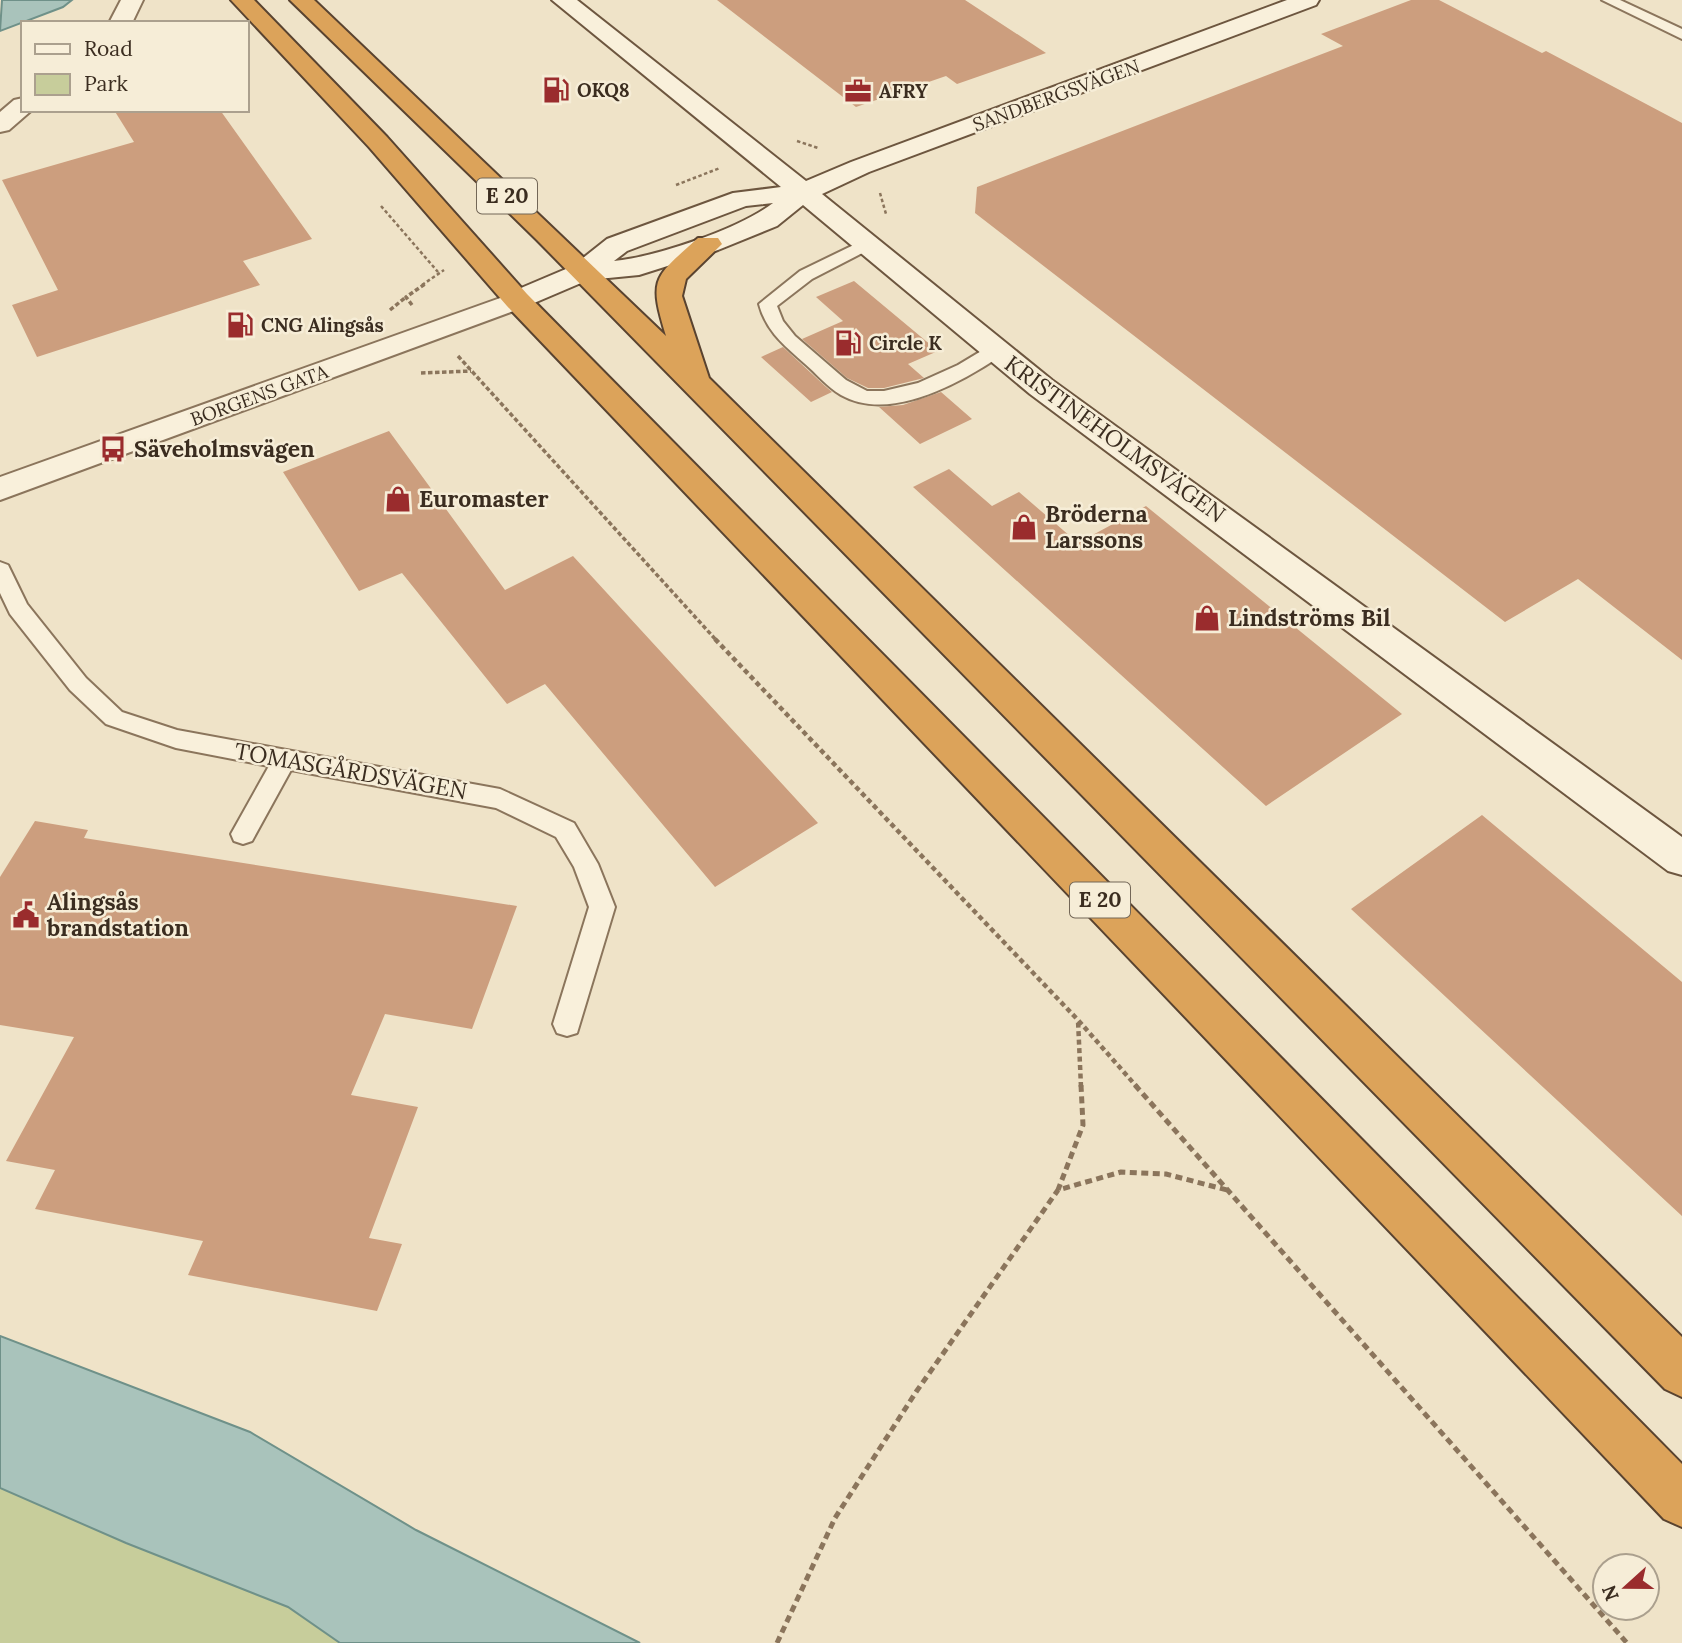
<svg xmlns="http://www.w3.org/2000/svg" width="1682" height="1643" viewBox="0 0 1682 1643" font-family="Lora,serif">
	<rect width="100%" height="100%" fill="#efe3c8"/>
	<path fill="#c7cd9b" d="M0,1488L126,1543L288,1607L340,1643H0Z"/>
	<path fill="#a9c3bb" stroke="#6f9189" stroke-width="2" d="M72,0L63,7L0,31L2,0Z
		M0,1336L250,1432L416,1530L640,1643H340L288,1607L126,1543L0,1488Z"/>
	<path fill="#cc9e7e" d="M717,0H965L1046,53L957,84L946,76L856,107Z
		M1411,0H1439L1542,53L1546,51L1682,123V660L1578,579L1505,622L975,213L977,187L1343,46L1321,34Z
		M114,110H220L312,239L243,261L260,285L37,357L12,305L58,290L2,180L134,142Z
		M854,281L938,351L908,364L924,378L884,388H868L847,378L802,339L843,321L816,297Z
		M783,347L825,386L832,392L811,402L761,357Z
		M941,392L972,419L920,444L879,407L903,405Z
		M389,431L505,590L573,556L818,823L715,887L545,684L507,704L402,573L359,591L283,472Z
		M949,469L992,506L1019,492L1078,543L1146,506L1402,714L1266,806L913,487Z
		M1482,815L1682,982V1216L1351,909Z
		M35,821L88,830L84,838L517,906L472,1029L385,1014L351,1095L418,1107L369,1238L402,1244L377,1311L188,1275L203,1241L35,1209L55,1170L6,1161L74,1037L0,1025V877Z"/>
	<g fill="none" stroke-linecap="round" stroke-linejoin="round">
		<g stroke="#8b755c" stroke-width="4">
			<path id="lane" d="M1602,0H1620L1682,29V39Z
				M866,239L875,244L872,248L812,279L777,306L783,321L795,336L846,380L867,391H884L918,383L958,365L988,347H1002L1004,351L1002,355C960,383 890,423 841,395C827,387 816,373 804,363C784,345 766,331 759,304L800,271Z
				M0,562L8,565L27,604L86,678L122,712L177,730L500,789L574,823L598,864L615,907L577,1033L567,1036L557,1033L553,1024L589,907L574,867L556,837L496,808L291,770L252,841L243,844L234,841L231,834L269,766L176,748L106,724L70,690L10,614L0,593Z"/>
		</g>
		<g stroke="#8b755c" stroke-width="4">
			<path id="street" d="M121,0H143L132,23H109Z
				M23,98V110H32L9,130L0,132V112L14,100Z
				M517,292L527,294L531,300L527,306L0,500V477Z"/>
		</g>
		<g stroke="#6d563f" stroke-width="4">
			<path id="secondary" d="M552,0H577L806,181L851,162L1287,0H1319L1316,5L869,172L822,194L1052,380L1682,837V875L1668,871L1030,394L803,205L777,226L718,250L639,275L588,280L527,306L517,308L507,306L503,300L507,294L573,266L607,239L733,193L781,187ZM773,203C739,229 656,257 614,261L627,251L746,206Z"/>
		</g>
		<g stroke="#594330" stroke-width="4">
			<path id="highway" d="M231,0H254L387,137L527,294L1682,1464V1527L1664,1519L507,306L369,147Z
				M290,0H314L666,336C648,277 654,278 698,238H718L722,244L686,279L682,296L709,378L1682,1337V1397L1665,1389L537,240Z"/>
		</g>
		<path stroke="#8b755c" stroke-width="2.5" stroke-dasharray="3.5 2.5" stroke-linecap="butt" d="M797,141L818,148
			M676,185L720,168
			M880,193L886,214
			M381,206L438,272
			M422,285L444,270"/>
		<path stroke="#8b755c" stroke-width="3.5" stroke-dasharray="4.5 2.5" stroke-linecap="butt" d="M412,305L406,297L425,284
			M390,310L406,297
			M458,356L717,641
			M421,373L471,371"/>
		<path stroke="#8b755c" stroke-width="4.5" stroke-dasharray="5 3.5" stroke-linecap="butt" d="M715,639L1078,1020
			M1081,1087L1078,1020L1137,1087"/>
		<path stroke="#8b755c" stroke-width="5" stroke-dasharray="7 4.5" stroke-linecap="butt" d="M1081,1085L1083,1125L1058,1190L1121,1172L1166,1174L1227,1190
			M1135,1085L1627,1643
			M777,1643L835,1518L916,1392L1058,1190"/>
		<use href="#lane" fill="#f9f0db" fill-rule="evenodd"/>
		<use href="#street" fill="#f9f0db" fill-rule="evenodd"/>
		<use href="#secondary" fill="#f9f0db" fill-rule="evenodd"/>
		<use href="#highway" fill="#dca35a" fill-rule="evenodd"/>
	</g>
	<defs>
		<g id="fuel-bare" transform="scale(2.1)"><path d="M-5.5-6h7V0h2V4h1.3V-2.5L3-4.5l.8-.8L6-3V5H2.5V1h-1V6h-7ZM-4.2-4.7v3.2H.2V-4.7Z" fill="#9a2c2d" stroke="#f6edd7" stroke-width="2.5" paint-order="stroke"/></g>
		<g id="office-bare" transform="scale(2.1)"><path d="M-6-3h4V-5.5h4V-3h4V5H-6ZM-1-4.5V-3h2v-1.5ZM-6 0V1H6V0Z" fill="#9a2c2d" stroke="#f6edd7" stroke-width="2.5" paint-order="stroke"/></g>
		<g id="bus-bare" transform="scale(2.1)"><path d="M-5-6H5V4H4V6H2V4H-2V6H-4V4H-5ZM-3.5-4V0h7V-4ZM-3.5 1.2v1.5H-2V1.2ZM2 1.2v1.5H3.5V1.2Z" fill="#9a2c2d" stroke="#f6edd7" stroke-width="2.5" paint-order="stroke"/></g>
		<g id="shop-bare" transform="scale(2.1)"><path d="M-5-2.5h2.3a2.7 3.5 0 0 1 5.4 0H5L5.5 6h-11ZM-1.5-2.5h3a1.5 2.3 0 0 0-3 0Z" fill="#9a2c2d" stroke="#f6edd7" stroke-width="2.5" paint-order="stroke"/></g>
		<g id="civic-bare" transform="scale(2.1)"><path d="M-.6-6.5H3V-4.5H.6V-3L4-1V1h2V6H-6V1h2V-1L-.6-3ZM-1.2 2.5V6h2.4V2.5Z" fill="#9a2c2d" stroke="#f6edd7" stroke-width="2.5" paint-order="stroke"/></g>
	</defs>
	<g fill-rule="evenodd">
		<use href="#fuel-bare" x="556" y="90"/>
		<use href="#office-bare" x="858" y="91"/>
		<use href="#fuel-bare" x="240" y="325"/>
		<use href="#fuel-bare" x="848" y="343"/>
		<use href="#bus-bare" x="113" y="449"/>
		<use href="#shop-bare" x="398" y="499"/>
		<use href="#shop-bare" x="1024" y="527"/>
		<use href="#shop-bare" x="1207" y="618"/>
		<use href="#civic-bare" x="26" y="915"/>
	</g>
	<g text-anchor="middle" stroke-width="5" stroke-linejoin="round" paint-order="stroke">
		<g font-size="19" font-weight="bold" fill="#3b2d20" stroke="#f6edd7" text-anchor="start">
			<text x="577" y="97">OKQ8</text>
			<text x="879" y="98">AFRY</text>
			<text x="261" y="332">CNG Alingsås</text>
			<text x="869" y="350">Circle K</text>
		</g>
		<g font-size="19" fill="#3b2d20" stroke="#f6edd7">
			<text transform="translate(1056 95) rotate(-20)" y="7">SANDBERGSVÄGEN</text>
			<text transform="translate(259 395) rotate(-20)" y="7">BORGENS GATA</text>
		</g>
		<g fill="#f6edd7" stroke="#736757" stroke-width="2">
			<rect x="477" y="178.5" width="60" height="35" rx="5"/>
			<rect x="1070" y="882.5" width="60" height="35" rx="5"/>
		</g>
		<g font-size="21" font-weight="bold" fill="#3b2d20">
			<text x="507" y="203">E 20</text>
			<text x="1100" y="907">E 20</text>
		</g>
		<g font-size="23" fill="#3b2d20" stroke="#f6edd7">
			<text transform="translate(1115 439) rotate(36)" y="8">KRISTINEHOLMSVÄGEN</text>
			<text transform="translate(351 771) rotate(10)" y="8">TOMASGÅRDSVÄGEN</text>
		</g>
		<g font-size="23" font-weight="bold" fill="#3b2d20" stroke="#f6edd7" text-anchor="start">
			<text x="134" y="457">Säveholmsvägen</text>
			<text x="419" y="507">Euromaster</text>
			<text x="1045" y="522">Bröderna<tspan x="1045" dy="26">Larssons</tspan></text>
			<text x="1228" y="626">Lindströms Bil</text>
			<text x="47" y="910">Alingsås<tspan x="47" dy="26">brandstation</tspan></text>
		</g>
	</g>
	<rect x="21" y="21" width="228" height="91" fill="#f6edd7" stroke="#aba08e" stroke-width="2"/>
	<rect x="35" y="44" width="35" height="10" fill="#f9f0db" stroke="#aba08e" stroke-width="2"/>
	<text x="84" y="56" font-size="21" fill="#3b2d20">Road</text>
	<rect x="35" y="74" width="35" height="21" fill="#c7cd9b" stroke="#aba08e" stroke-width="2"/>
	<text x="84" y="91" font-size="21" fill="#3b2d20">Park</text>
	<g transform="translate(1626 1587) rotate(249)"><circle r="33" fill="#f6edd7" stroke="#aba08e" stroke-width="2"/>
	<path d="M0-5L12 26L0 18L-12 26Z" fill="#9a2c2d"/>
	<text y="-10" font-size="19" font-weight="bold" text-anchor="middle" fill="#3b2d20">N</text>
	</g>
</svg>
